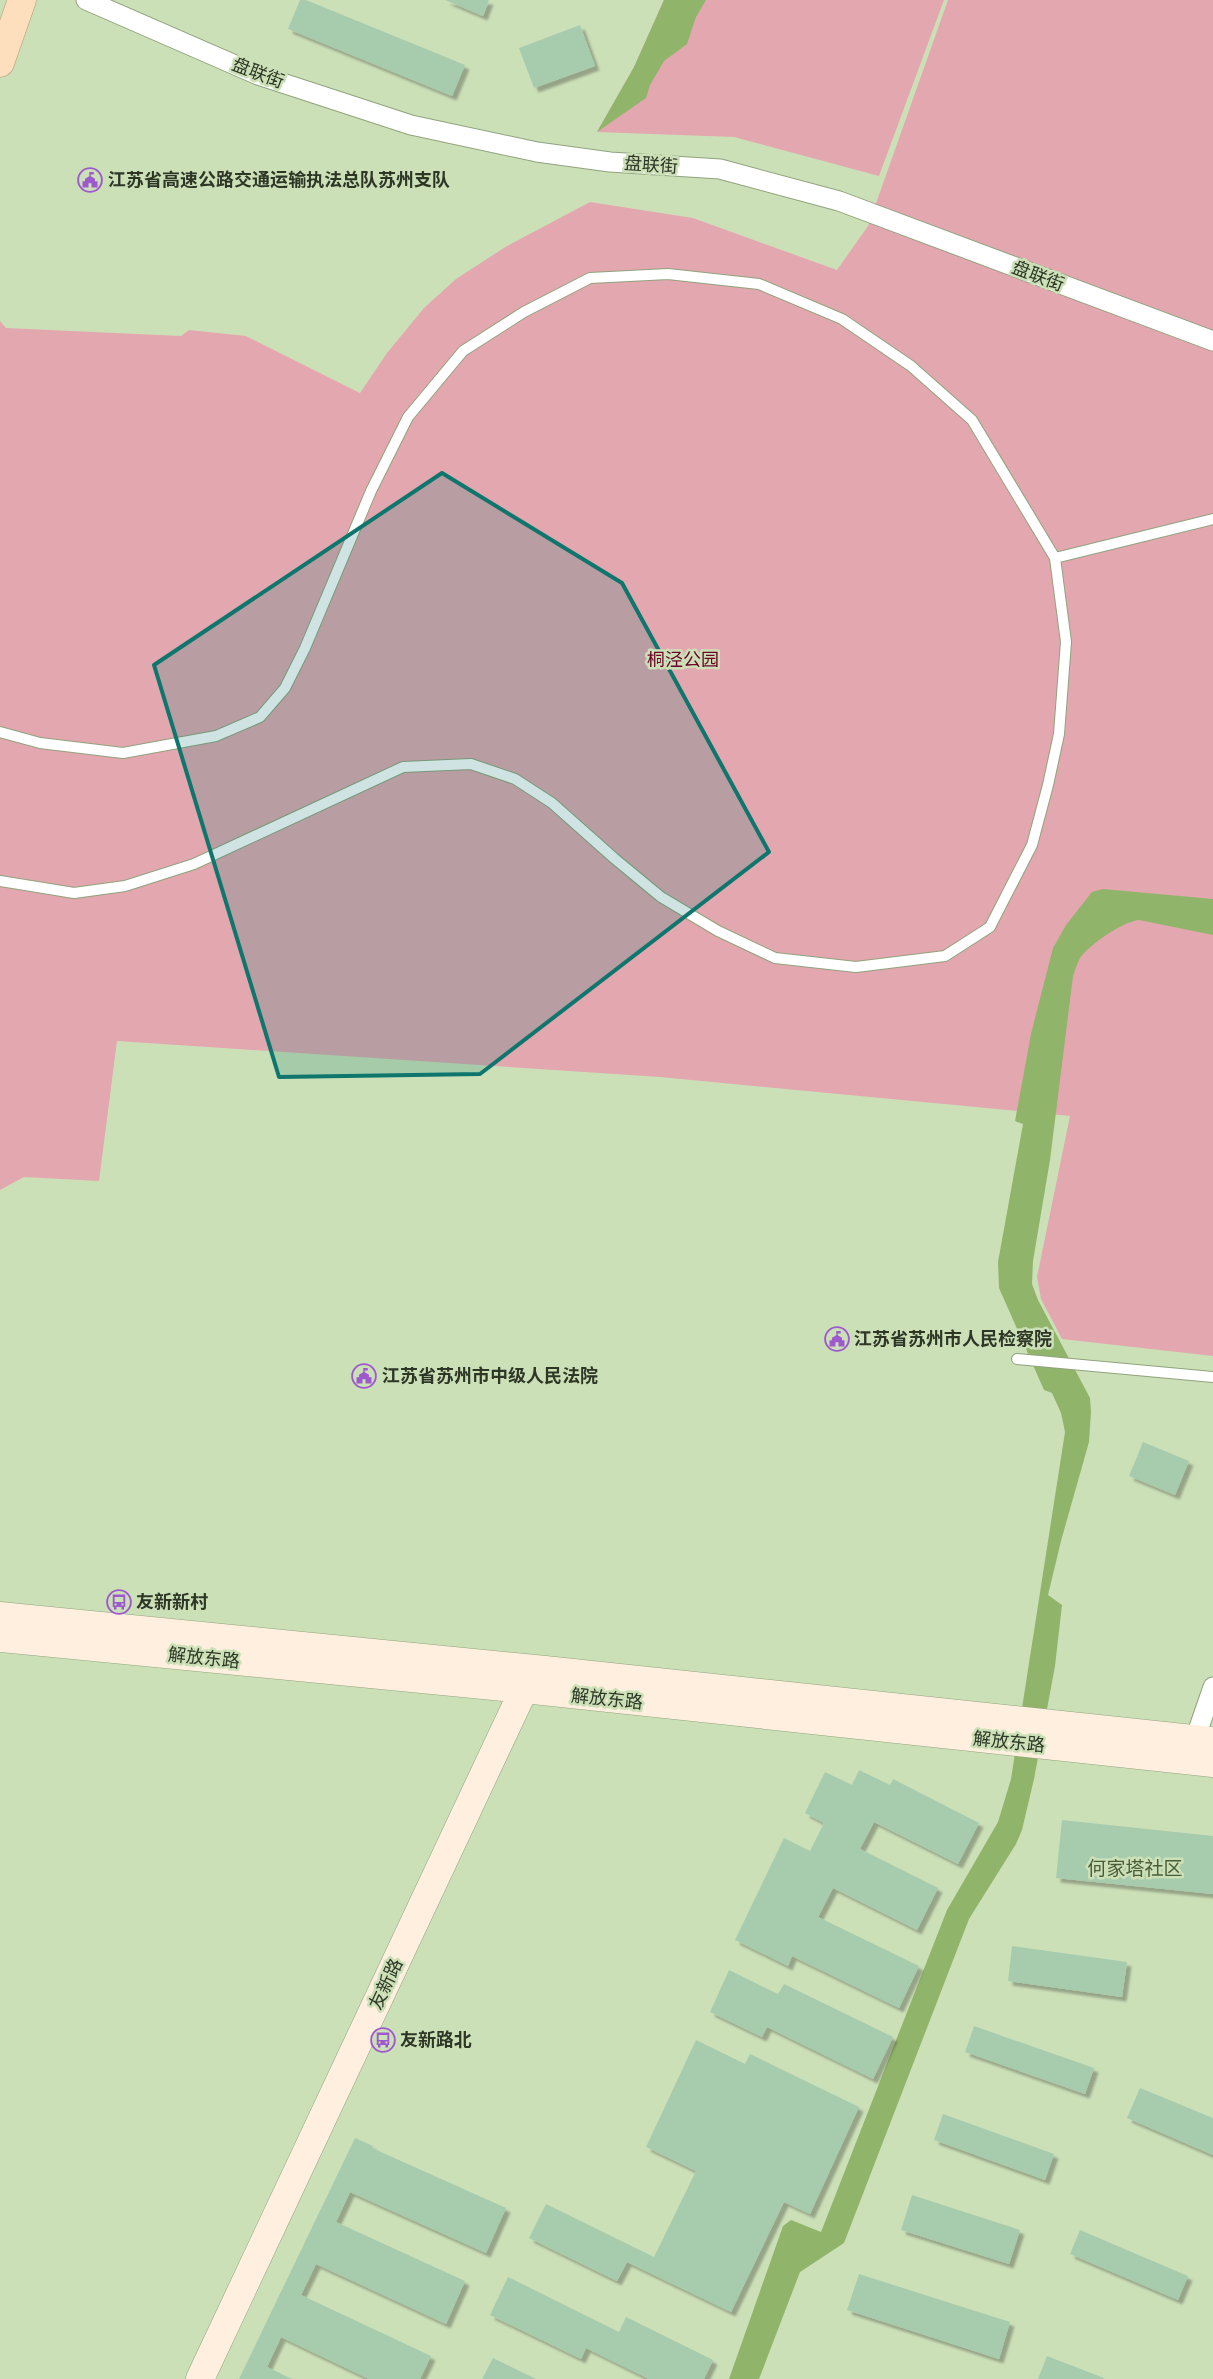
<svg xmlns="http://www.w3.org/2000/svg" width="1213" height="2379" viewBox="0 0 1213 2379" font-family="'PT Sans','Noto Sans SC',sans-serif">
	<defs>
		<filter id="shadow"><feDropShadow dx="4.5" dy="4.5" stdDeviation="1" flood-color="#0004"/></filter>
	</defs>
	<rect width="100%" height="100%" fill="#cce0b8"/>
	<path fill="#e3a7af" d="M664,0H944L879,176L734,137L597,132L634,67Z
		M948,0H1213V1356L1062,1339L1041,1299L1037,1277L1070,1116L660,1077L117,1041L99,1181L24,1177L0,1190V321L6,328L181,336L189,330L246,336L360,393L387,353L424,308L456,279L507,246L590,202L693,218L837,270L868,226Z"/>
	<path fill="#91b46b" d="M664,0H706L696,17L687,44L664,61L650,85L646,98L597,132L634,67Z
		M1103,889L1213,899V935L1139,920C1122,922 1090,944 1080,958C1077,964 1075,970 1073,976L1050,1160L1033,1261L1032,1284L1038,1300L1090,1398L1091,1412L1089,1442L1061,1541L1048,1595L1062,1605L1055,1666L1034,1779L1022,1830L1016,1844L969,1919L844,2243L800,2272L759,2379H729L783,2226L791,2220L821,2232L947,1910L998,1822L1011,1779L1065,1432L1061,1413L1052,1393L1044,1390L999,1288L998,1262L1023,1124L1015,1121L1031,1034L1053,948L1066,925L1092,892Z"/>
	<path fill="#a7ccad" filter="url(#shadow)" d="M300,0H306L465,65L452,96L288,29Z
		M445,0H489L483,16Z
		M580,25L595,66L534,88L519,48Z
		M1143,1442L1189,1461L1175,1495L1129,1476Z
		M859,1770L890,1785L893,1779L979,1823L958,1864L874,1822L860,1849L938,1888L917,1930L833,1888L818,1917L919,1966L899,2008L792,1956L788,1966L735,1940L784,1838L810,1851L824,1823L805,1813L825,1772L852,1785Z
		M1062,1820L1213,1836V1894L1056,1878Z
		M1012,1946L1127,1962L1122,1997L1008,1981Z
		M729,1970L778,1994L784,1984L893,2037L873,2079L767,2027L762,2037L710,2012Z
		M974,2026L1094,2068L1085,2094L965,2052Z
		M696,2040L745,2064L750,2054L859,2107L810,2214L784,2202L731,2312L627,2262L617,2281L529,2238L546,2204L654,2257L696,2171L646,2147Z
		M1140,2088L1213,2118V2155L1127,2118Z
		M943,2114L1054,2154L1045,2180L934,2140Z
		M355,2138L373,2146L372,2148L506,2208L486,2253L350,2192L336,2222L465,2281L446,2324L316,2264L301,2295L431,2356L420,2379H369L281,2337L267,2367L292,2379H239Z
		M912,2195L1020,2230L1009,2264L901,2230Z
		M1080,2230L1188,2276L1178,2300L1070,2254Z
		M859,2274L1010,2322L999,2359L847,2310Z
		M508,2277L619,2332L626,2317L713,2360L704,2379H649L586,2348L581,2359L490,2315Z
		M1047,2356L1104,2378L1103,2379H1038Z
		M493,2358L536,2379H482Z"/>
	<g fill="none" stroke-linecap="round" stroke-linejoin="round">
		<g stroke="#90a37d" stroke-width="12">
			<path id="service" d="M1055,558L1213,519
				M0,732L40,743L123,753L216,736L260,717L285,688L305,648L371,491L408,417L463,351L524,312L590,278L668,274L759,284L842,319L911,366L972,420L1055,558L1066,642L1059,734L1048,785L1032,845L990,927L945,956L856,967L775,958L718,931L661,897L615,859L552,803L515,779L471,764L403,767L194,864L125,886L74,893L0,881
				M1017,1359L1213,1377"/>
		</g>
		<g stroke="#90a37d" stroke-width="21">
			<path id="minor" d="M86,0L258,75L411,125L537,152L610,162L720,169L839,201L1213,341
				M1194,1750L1195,1739L1213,1687"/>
		</g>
		<g stroke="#90a37d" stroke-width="29">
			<path id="secondary" d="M0,1616L545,1670L1213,1741
				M0,1638L524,1689L1213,1763
				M200,2379L524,1689L526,1672"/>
		</g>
		<g stroke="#b3966d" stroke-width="29">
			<path id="primary" d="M0,63L22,0"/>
		</g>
		<use href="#service" stroke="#fff" stroke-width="10"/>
		<use href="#minor" stroke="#fff" stroke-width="19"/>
		<use href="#secondary" stroke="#feefdf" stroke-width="28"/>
		<use href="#primary" stroke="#fddfbe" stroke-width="28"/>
	</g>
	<path fill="#0f766e" fill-opacity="0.2" stroke="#0f766e" stroke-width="4" stroke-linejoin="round" d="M442,473L622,583L769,852L480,1074L279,1077L154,665Z"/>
	<defs>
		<g id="civic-ring" transform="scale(1.25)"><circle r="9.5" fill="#cce0b8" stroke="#9f59ce" stroke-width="1.5"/><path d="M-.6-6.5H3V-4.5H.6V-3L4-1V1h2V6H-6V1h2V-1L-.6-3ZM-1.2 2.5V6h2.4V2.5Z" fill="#9f59ce"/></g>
		<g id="bus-ring" transform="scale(1.25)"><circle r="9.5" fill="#cce0b8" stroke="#9f59ce" stroke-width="1.5"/><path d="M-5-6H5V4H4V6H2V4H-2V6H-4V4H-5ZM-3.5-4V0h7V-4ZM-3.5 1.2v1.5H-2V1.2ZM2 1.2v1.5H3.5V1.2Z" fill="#9f59ce"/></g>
	</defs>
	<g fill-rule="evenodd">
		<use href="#civic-ring" x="90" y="180"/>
		<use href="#civic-ring" x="837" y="1339"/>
		<use href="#civic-ring" x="364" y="1376"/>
		<use href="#bus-ring" x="119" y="1602"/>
		<use href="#bus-ring" x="383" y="2040"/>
	</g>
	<g text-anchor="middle" stroke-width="5" stroke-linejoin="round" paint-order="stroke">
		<g font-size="18" fill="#2e3626" stroke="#cce0b8">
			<text transform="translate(258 73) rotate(21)" y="6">盘联街</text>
			<text transform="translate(651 165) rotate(4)" y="6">盘联街</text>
			<text transform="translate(1038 276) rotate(21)" y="6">盘联街</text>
			<text transform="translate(204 1658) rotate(6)" y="6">解放东路</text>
			<text transform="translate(607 1699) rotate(6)" y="6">解放东路</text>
			<text transform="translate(1009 1742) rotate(6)" y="6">解放东路</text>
			<text transform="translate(386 1984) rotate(-65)" y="6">友新路</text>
		</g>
		<g font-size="18" font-weight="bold" fill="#2e3626" stroke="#cce0b8" text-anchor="start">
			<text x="108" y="186">江苏省高速公路交通运输执法总队苏州支队</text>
			<text x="854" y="1345">江苏省苏州市人民检察院</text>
			<text x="382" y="1382">江苏省苏州市中级人民法院</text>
			<text x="136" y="1608">友新新村</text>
			<text x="400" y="2046">友新路北</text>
		</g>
		<g font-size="18" fill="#6c0027" stroke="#cce0b8">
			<text x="683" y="666">桐泾公园</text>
		</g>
		<g font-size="19" fill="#4b5c39" stroke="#cce0b8">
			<text x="1135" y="1875">何家塔社区</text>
		</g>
	</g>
</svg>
